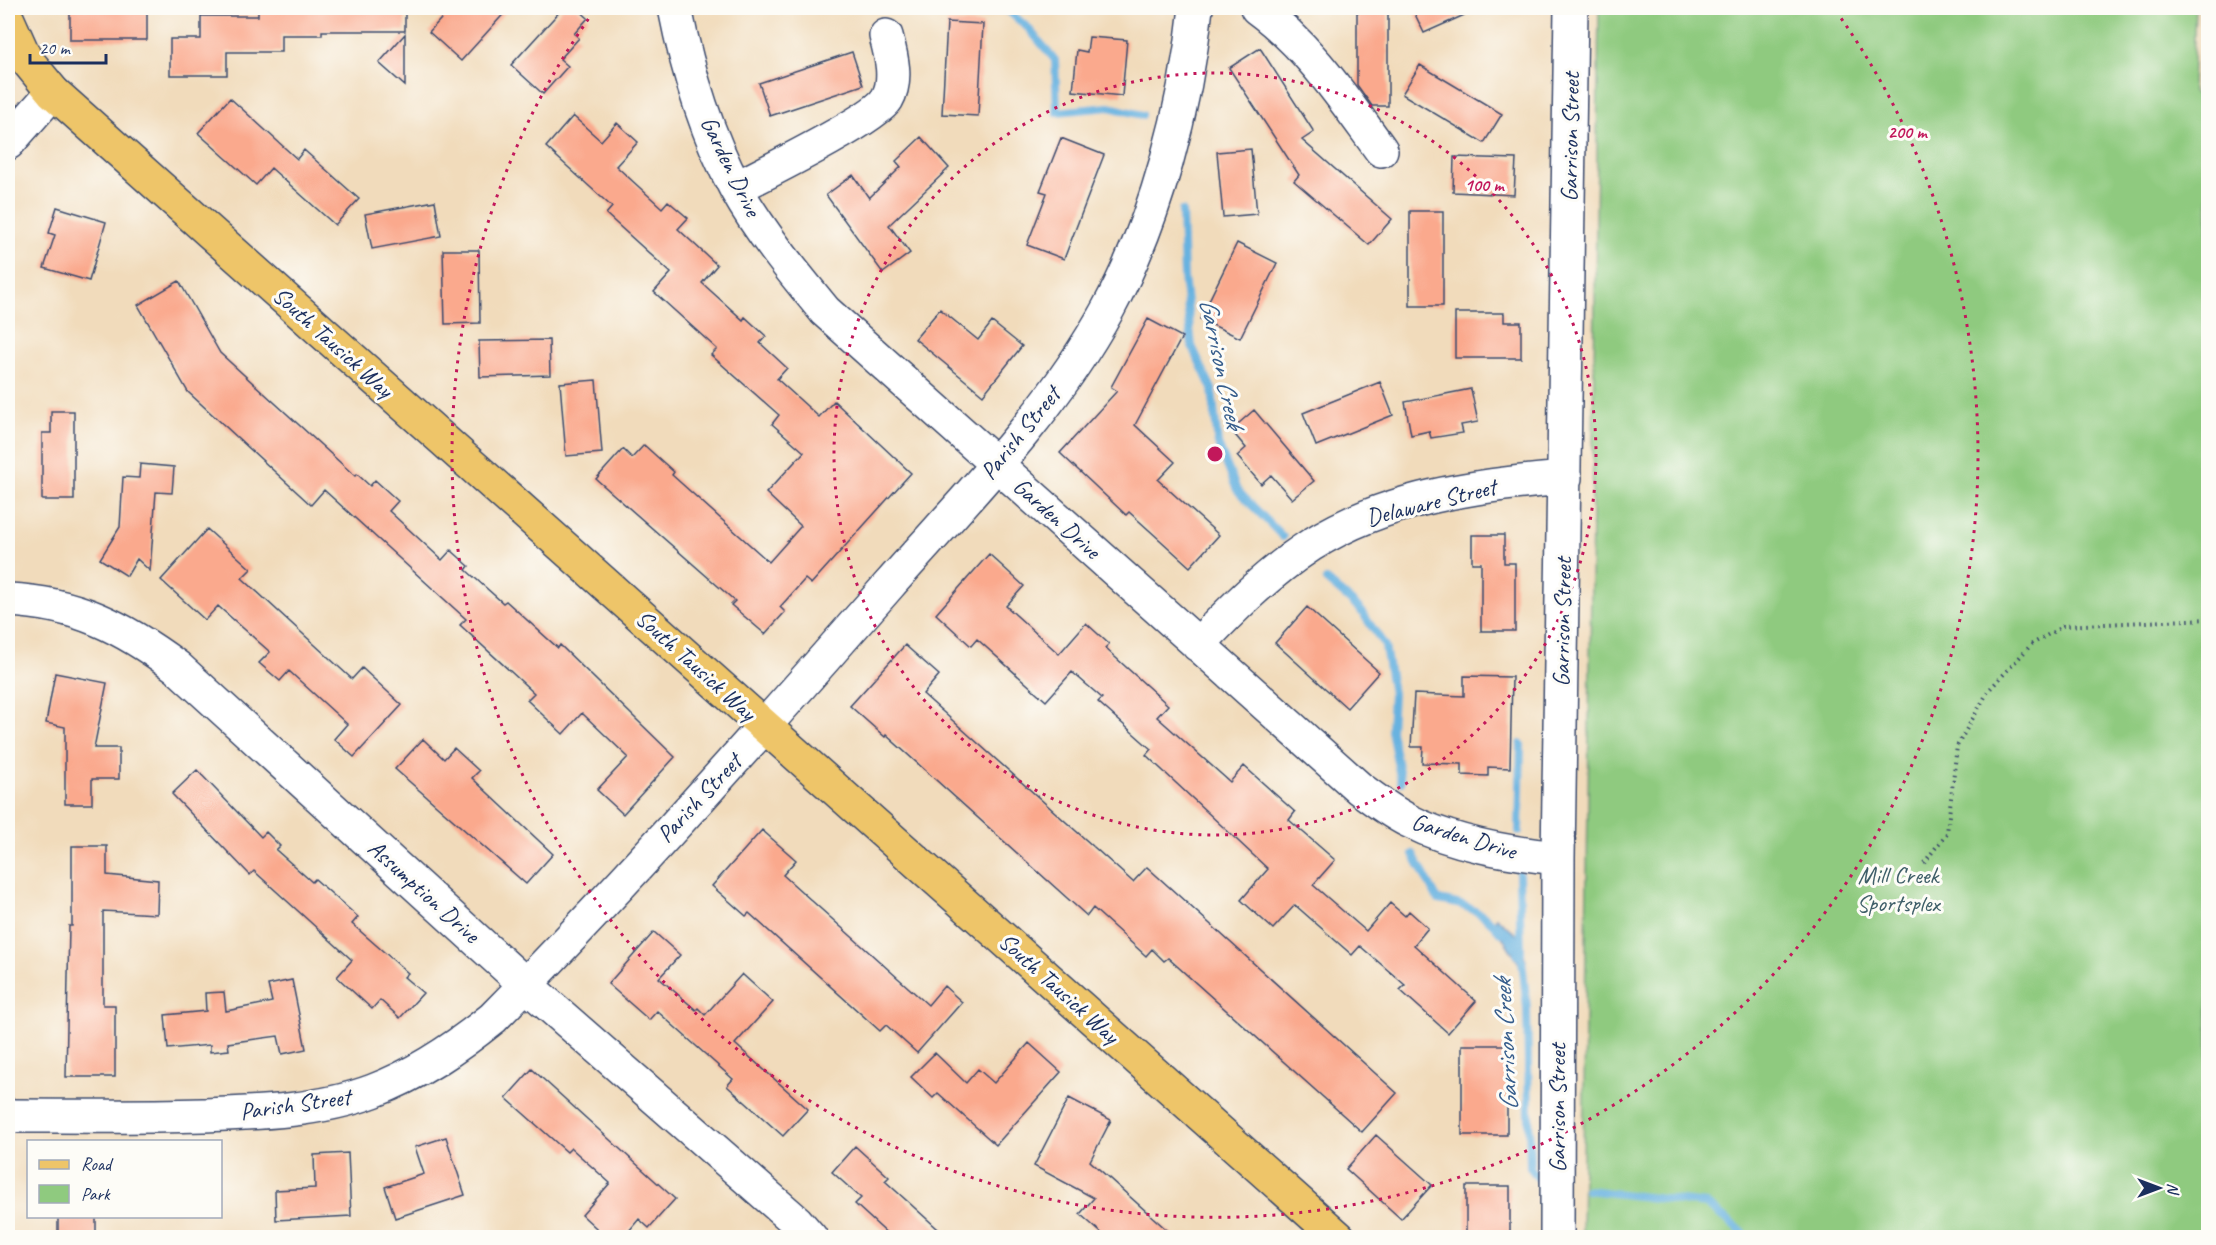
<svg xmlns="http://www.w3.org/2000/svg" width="2216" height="1245" viewBox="0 0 2216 1245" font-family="Caveat,sans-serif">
	<rect width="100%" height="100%" fill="#fdfcf7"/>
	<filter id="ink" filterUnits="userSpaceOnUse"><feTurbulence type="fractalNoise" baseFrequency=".0167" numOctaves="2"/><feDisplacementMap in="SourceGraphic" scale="12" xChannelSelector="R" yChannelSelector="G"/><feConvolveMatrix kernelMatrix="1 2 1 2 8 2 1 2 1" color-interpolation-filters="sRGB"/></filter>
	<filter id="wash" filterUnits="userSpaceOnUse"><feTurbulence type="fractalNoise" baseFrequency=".008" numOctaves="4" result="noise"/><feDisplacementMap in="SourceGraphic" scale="24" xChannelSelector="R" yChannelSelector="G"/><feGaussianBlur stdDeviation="1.35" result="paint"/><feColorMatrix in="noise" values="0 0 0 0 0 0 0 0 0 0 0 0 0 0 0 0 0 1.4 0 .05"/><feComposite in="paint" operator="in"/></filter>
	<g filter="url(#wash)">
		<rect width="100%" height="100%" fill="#f1dbbb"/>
		<path fill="#8fca7f" stroke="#557c6e" stroke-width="1.5" d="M1599,8H2195L2192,90L2208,108V1237H1582Z"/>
		<path fill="#68b2e0" stroke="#42709f" stroke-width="1.5" d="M1496,917L1518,936L1526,961L1520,965L1495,925Z"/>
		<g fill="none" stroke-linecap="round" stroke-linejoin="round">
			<path stroke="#68b2e0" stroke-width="8" d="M1005,8L1028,28L1055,60L1057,112L1109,107L1142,115
				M1182,211L1184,277L1192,346L1212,389L1218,444L1237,490L1283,537
				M1326,580L1359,608L1385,646L1393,694L1391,731L1401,782
				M1519,831L1521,744
				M1413,854L1438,900C1464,904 1484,911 1501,933
				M1519,874L1521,953
				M1517,954L1522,960L1527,1008L1530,1167L1537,1177
				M1587,1190L1706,1204L1743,1233L1744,1238"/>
		</g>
		<g id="blocks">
			<path fill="#faa98d" d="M70,8H147V40H70Z
				M258,8H405V31H322V35H281V52H227V75H170V39H201V16H258Z
				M451,8H509L461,61L429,32Z
				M563,8H577L588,18L574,34L579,38L560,59L568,66L543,94L511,65Z
				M1412,8H1480L1424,33Z
				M1357,12H1388V106H1372L1357,85Z
				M947,22L983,24L978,116L942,114Z
				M405,34V86L379,63Z
				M1089,37L1127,40L1122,96L1073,91L1077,50L1087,52Z
				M1260,48L1314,132L1302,140L1392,219L1369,245L1294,181L1299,175L1229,68Z
				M852,52L863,85L770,116L759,83Z
				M1420,65L1502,114L1484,143L1402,94Z
				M230,98L297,159L304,150L359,199L335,225L271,168L256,185L198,133Z
				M573,116L601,141L617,123L638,142L616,166L662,208L668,201L688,218L678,229L717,265L702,283L743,320L745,317L766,336L760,343L787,368L777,379L819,417L834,401L911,473L811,584L805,579L780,607L785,612L765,634L731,605L735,601L596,479L623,449L632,458L644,445L674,472L672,475L769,562L801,526L766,493L804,452L772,424L779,415L711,355L717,349L654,292L671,273L606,214L612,207L546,147Z
				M921,137L949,168L889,225L910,253L883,273L826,195L853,175L869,198L901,167L896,161Z
				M1061,138L1104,155L1064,259L1027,245L1047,193L1040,191Z
				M1251,149L1257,214L1223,217L1217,152Z
				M1454,157L1516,159L1514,195L1453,192Z
				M435,201L441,236L372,249L365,214Z
				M57,207L106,222L89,281L44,268L55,235L49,233Z
				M1410,211H1443V306H1410Z
				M1237,243L1277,263L1240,338L1200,319Z
				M443,250H479L480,323L445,324Z
				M179,281L220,353L355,476L357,474L370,486L375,480L398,501L389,511L442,560L451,550L469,566L466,570L503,603L506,601L558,648L560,645L675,757L623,814L597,790L628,757L582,713L563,734L527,700L534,693L460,625L466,619L389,549L324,490L311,505L188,392L138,305Z
				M940,309L978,340L992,322L1022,346L983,395L915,339Z
				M1455,313H1504V322H1521V358H1455Z
				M1148,319L1182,337L1135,425L1175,462L1158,480L1219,535L1190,567L1129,512L1126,515L1060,453L1117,391L1111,387Z
				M549,340L550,375L480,377L479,341Z
				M596,380L602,453L566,456L560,383Z
				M1380,382L1393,415L1316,446L1303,413Z
				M1471,389L1478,422L1461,425L1463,433L1431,438L1429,431L1411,435L1405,402Z
				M1254,410L1314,481L1292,499L1271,475L1261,484L1237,456L1246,448L1231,430Z
				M51,411H74V500H42V433H51Z
				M140,464L174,467L172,493L156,492L150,571L137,559L127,576L100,559L120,527L123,477L139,478Z
				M207,529L251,569L242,578L352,679L362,668L402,705L354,757L334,739L347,724L289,671L280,681L259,663L270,652L218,606L205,620L161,580Z
				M1472,535H1504V563H1515V631H1481V563H1472Z
				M989,554L1024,586L1006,606L1059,654L1086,623L1109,644L1105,648L1168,705L1157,717L1230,782L1244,766L1295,812L1289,820L1335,860L1313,885L1366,931L1390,903L1405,916L1409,911L1428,928L1414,945L1476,1001L1448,1033L1400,990L1405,985L1360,946L1352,955L1295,905L1273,929L1241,900L1268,869L1146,755L1151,749L1098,702L1102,698L1072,672L1046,701L977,639L971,646L936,614Z
				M1307,607L1379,672L1347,708L1275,643Z
				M905,645L939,675L923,694L1133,882L1147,867L1397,1093L1362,1132L1168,958L1164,961L1152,949L1146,956L1093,908L1087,916L886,735L885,737L850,706Z
				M55,673L107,683L94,748H119V779H92V804H65V727L46,723Z
				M1464,676L1512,677L1510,768L1488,767V776L1462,775V764L1422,763L1423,747H1411L1414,694L1464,696Z
				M423,739L444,759L454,748L479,771L472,778L553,854L526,884L395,769Z
				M197,770L261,837L266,832L280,846L276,850L312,882L315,879L358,917L352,924L408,973L404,977L423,993L400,1018L380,1000L372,1009L337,977L352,960L254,871L250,875L172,794Z
				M762,830L796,860L783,875L928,1005L944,986L962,1002L917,1053L886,1025L880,1031L749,913L746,916L712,886Z
				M72,846H107V875L158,880L157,914L103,911V1005H115V1077H66L69,926H72Z
				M654,932L680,955L659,978L696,1010L698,1008L705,1015L742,974L773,1002L735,1044L808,1109L783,1136L727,1086L733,1079L657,1011L649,1020L608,984Z
				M292,980L306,1049L282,1054L278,1036L228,1043L229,1050L210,1052V1045L168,1049L165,1015L206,1011L205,993L224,992L226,1011L272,1002L268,985Z
				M1029,1043L1061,1072L996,1145L938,1093L933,1098L911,1077L935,1053L966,1083L978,1069L994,1083Z
				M1462,1045H1507V1135H1462Z
				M532,1069L675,1199L649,1228L639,1219L623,1238H607L582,1215L610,1183L571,1148L567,1152L506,1098Z
				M1069,1098L1111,1120L1090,1161L1176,1238H1107L1080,1214L1094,1198L1034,1166Z
				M1376,1135L1432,1185L1401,1219L1346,1169Z
				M446,1137L465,1195L395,1218L385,1187L424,1174L415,1147Z
				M855,1146L889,1177L885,1181L948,1238H892L855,1204L861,1198L832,1172Z
				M348,1153L351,1216L276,1220L275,1190L315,1188L314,1155Z
				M1466,1186H1510V1238H1466Z
				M58,1216H96V1238H58Z"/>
		</g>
	</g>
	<g filter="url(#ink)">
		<use href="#blocks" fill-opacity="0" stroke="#3b496c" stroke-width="1.5"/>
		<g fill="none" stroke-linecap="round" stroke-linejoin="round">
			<g stroke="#3b496c" stroke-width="36">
				<path id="minor" d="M675,8C687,69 706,133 736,189C760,232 793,272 825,311L1359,788C1375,800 1391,812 1409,821C1454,844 1509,853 1558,858
					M1257,8C1309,46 1343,98 1381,150
					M8,143L53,92
					M736,188C763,174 875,119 887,99C898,80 891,55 886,36
					M8,600C77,603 123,627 177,667L526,985L797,1222L811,1238
					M1198,645C1232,609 1268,573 1311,545C1386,497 1478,485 1565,478
					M8,1116C73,1116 138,1117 203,1115C259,1113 320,1111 373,1091C418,1074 456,1048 493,1018C630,879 760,732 889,585C966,498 1052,412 1108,309C1156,221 1186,106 1196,8
					M1557,1238L1558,858L1571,8"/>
			</g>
			<g stroke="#3b496c" stroke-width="36">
				<path id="major" d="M8,20L25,58L53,92L1339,1238"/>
			</g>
			<path stroke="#3b496c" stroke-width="4" stroke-dasharray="1.5 4.5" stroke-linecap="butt" d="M1924,863L1947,833L1957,746L1989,690L2032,644L2063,626L2208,619"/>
			<use href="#minor" stroke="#fff" stroke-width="33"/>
			<use href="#major" stroke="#eec569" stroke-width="33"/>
		</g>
	</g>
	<g fill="none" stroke="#c2185b" stroke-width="3" stroke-dasharray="3 6">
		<circle cx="1215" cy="454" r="381"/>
		<path d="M1836 11A763 763 0 1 1 594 11"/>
	</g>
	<g text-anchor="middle" stroke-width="6" stroke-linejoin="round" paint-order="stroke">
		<g font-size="24" fill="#1b2f5e" stroke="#fdfcf7">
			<text transform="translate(1570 137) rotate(-89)" y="8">Garrison Street</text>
			<text transform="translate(731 166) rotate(64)" y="8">Garden Drive</text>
			<text transform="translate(333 342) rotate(42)" y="8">South Tausick Way</text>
			<text transform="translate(1020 433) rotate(-51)" y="8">Parish Street</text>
			<text transform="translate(1431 502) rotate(-14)" y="8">Delaware Street</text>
			<text transform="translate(1057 518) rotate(42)" y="8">Garden Drive</text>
			<text transform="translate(1562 622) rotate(-89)" y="8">Garrison Street</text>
			<text transform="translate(696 665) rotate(42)" y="8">South Tausick Way</text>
			<text transform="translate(699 798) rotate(-47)" y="8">Parish Street</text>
			<text transform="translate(1464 836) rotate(17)" y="8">Garden Drive</text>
			<text transform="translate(424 891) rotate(42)" y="8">Assumption Drive</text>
			<text transform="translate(1059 988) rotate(42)" y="8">South Tausick Way</text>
			<text transform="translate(295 1104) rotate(-8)" y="8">Parish Street</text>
			<text transform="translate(1557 1108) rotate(-90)" y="8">Garrison Street</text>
		</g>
		<g font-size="24" fill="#3e5e68" stroke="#fdfcf7">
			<text x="1898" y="883">Mill Creek<tspan x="1898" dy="28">Sportsplex</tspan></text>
		</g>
		<g font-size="26" font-style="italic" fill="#365d8c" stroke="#fdfcf7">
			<text transform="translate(1222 363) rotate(78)" y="9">Garrison Creek</text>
			<text transform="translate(1505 1045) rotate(-93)" y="9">Garrison Creek</text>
		</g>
	</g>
	<circle cx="1215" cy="454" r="9" fill="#c2185b" stroke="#fdfcf7" stroke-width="3"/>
	<g font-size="18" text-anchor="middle" font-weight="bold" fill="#c2185b" stroke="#fdfcf7" stroke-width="6" stroke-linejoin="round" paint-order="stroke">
		<text x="1907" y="138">200 m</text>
		<text x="1484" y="191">100 m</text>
	</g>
	<rect width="2216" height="1245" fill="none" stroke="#fdfcf7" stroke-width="30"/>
	<rect x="27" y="1140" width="195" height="78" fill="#fdfcf7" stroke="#a3aaba" stroke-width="1.5"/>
	<rect x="39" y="1160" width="30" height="9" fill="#eec569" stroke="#a3aaba" stroke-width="1.5"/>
	<text x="81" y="1170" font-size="18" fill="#1b2f5e">Road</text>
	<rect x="39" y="1185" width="30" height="18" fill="#8fca7f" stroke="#a3aaba" stroke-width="1.5"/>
	<text x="81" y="1200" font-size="18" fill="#1b2f5e">Park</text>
	<g transform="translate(2159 1188) rotate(90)" stroke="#fdfcf7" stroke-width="4.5" paint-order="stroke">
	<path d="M0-4.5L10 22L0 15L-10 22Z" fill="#1b2f5e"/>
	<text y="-9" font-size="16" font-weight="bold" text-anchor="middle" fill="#1b2f5e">N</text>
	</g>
	<path d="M30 54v9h76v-9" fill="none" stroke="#1b2f5e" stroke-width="3"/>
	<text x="39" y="54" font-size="18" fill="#1b2f5e" stroke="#fdfcf7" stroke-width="4.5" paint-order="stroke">20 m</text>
</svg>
